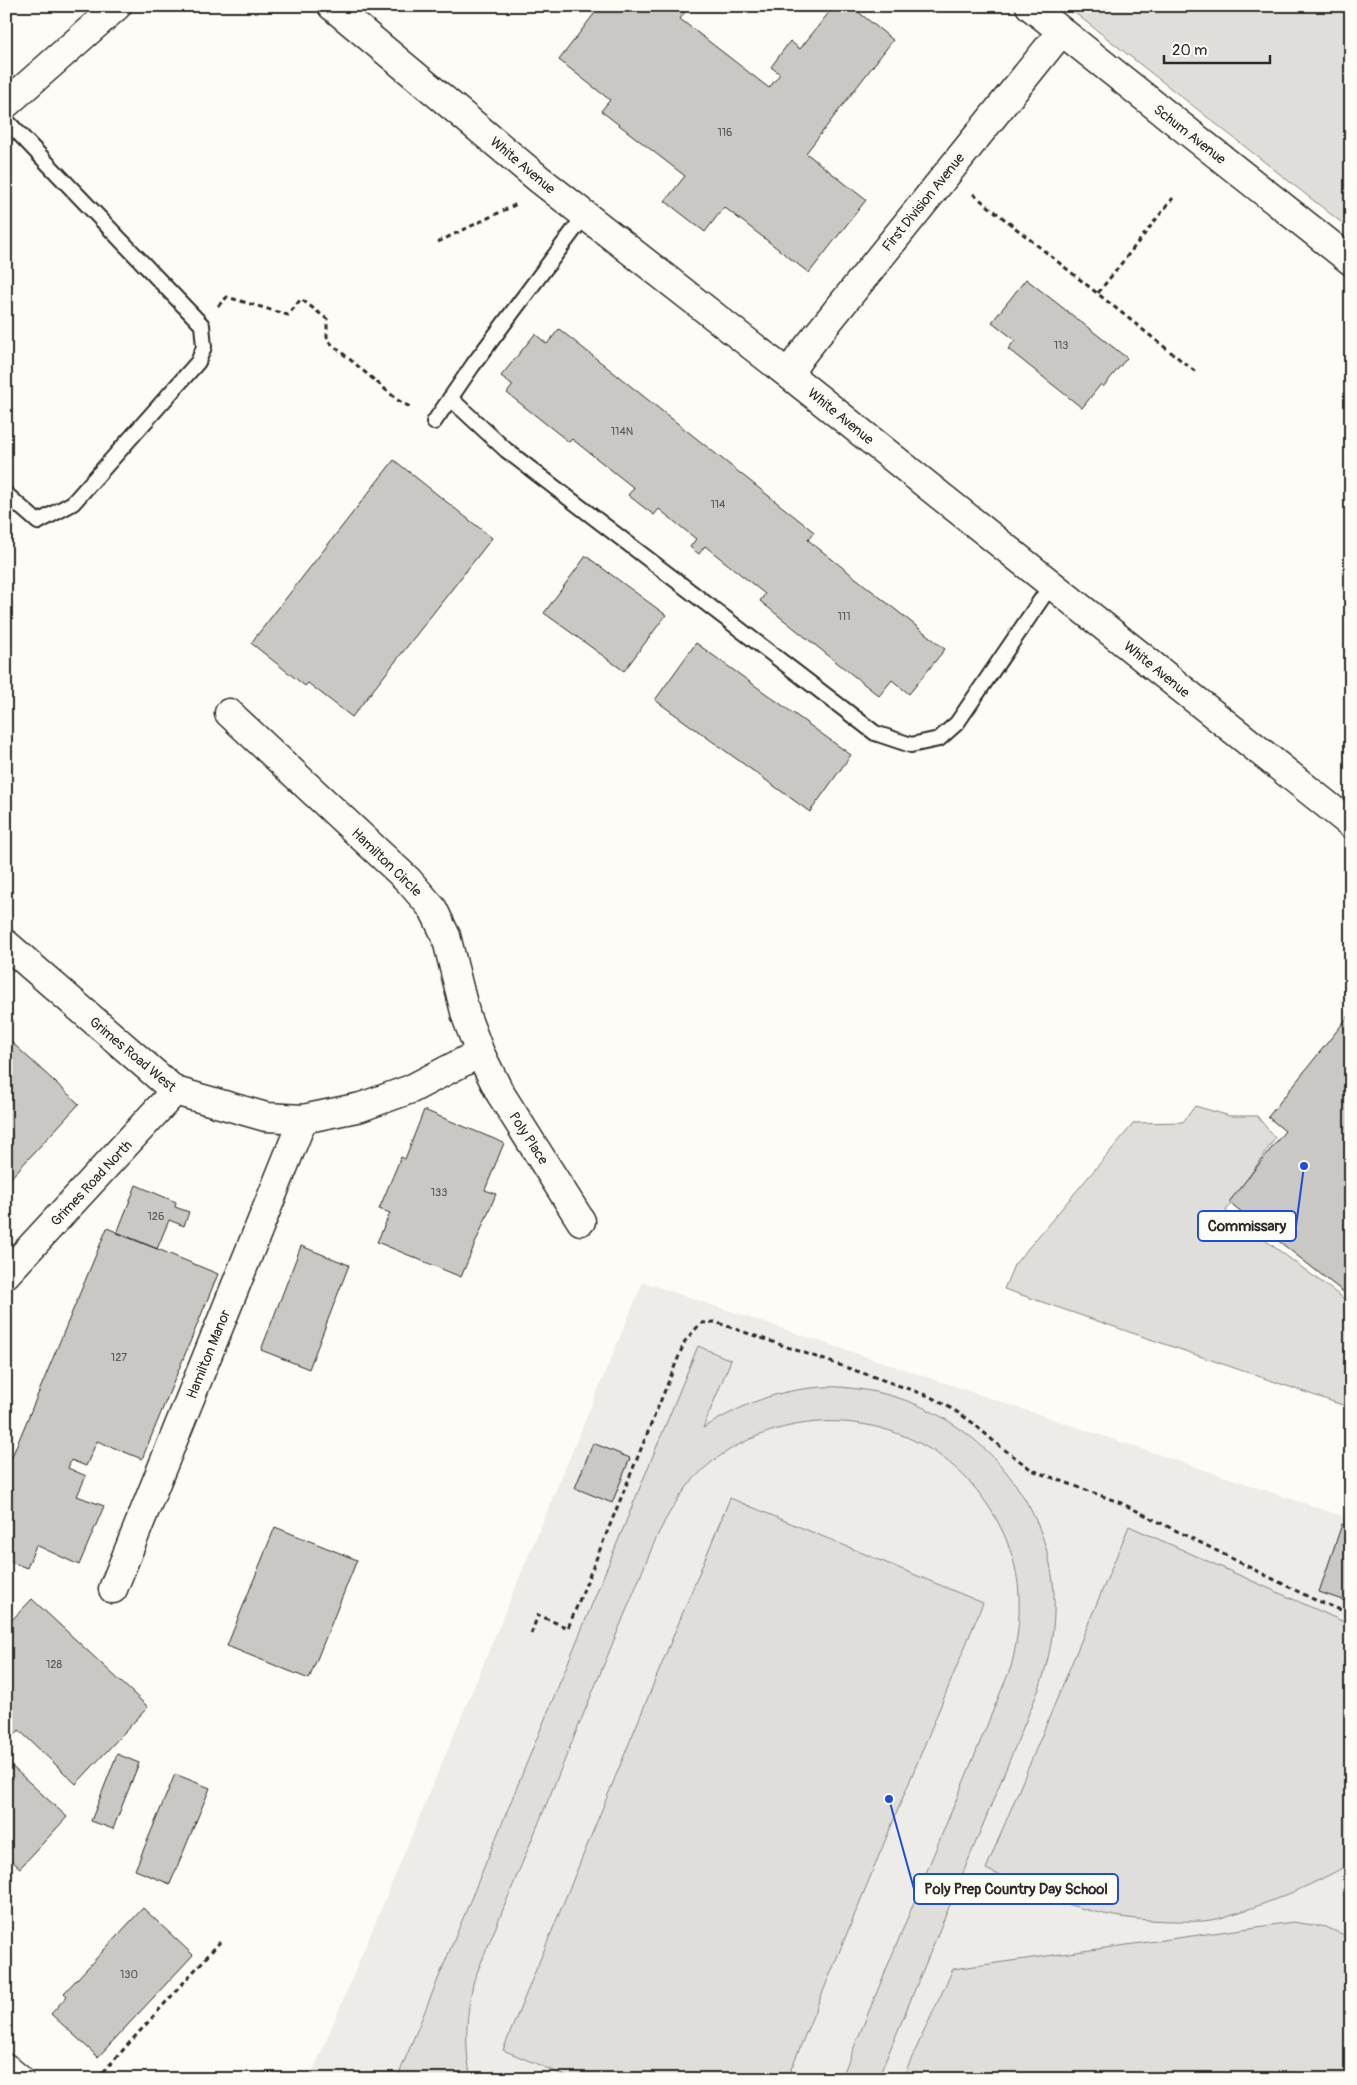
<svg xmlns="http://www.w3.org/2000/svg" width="1357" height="2085" viewBox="0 0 1357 2085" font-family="Pangolin,sans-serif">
	<rect width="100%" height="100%" fill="#fdfcf7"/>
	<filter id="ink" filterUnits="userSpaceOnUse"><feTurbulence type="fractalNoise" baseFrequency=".02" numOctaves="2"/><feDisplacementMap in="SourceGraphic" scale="10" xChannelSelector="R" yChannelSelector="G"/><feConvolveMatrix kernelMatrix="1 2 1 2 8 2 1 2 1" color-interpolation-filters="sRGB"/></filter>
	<g filter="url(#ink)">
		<path fill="#edece8" d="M643,1282L1351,1519V2079H310Z"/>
		<path fill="#dfdeda" stroke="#858482" d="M1066,6H1351V230Z
			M1195,1106L1230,1116H1257L1275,1138L1226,1211L1351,1304V1408L1004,1289L1014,1265L1134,1123L1183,1122Z
			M698,1346L731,1360L703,1428C744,1404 775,1390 823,1387C837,1386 851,1388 865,1390C961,1405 1041,1483 1053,1582C1057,1618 1051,1655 1039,1689L878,2079H841L1011,1667C1017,1643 1020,1620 1019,1596C1018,1565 1006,1533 989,1507C928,1413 802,1395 713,1461C686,1482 668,1512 654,1543L474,1980C466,2014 464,2045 471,2079H436L435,2077L434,2079H397Z
			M730,1498L983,1603L787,2079H573L503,2050Z
			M1129,1526L1351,1625V1863C1315,1884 1279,1899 1240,1912C1231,1914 1221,1919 1211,1920C1200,1922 1188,1921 1177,1921C1101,1921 1052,1902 986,1869Z
			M1293,1922L1326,1927L1351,1938V2079H902L953,1969Z"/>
		<path fill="#c9c8c4" stroke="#2b2b2b" d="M600,6H689L680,19L769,88L780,74L771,67L790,41L800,49L834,6H851L893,40L806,153L866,200L809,273L724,207L705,232L665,201L685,176L601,111L610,100L559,60Z
			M1026,279L1127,358L1103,387L1101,384L1082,408L1008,349L1015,340L992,322Z
			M559,329L814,532L808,540L945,649L909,694L892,680L879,696L760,601L765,594L705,546L699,554L690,547L696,539L659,509L654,515L642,506L628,495L634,488L572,439L569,442L507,393L513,385L501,376L535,334L547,344Z
			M394,460L492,538L352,717L308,683L305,686L251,643Z
			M586,556L666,615L624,671L544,613Z
			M696,643L851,755L810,812L655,700Z
			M1351,1013V1298L1229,1202L1285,1131L1268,1117Z
			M6,1037L79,1104L6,1183Z
			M424,1110L504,1143L485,1190L496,1194L461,1277L377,1242L390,1213L379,1209L401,1157L405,1159Z
			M136,1185L176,1202L175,1207L189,1212L184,1226L169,1220L157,1249L117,1233Z
			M107,1228L218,1274L142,1459L97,1441L86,1466L71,1460L68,1468L86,1476L77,1496L104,1506L79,1565L36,1545L27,1568L6,1560V1471Z
			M301,1246L349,1265L309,1369L261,1350Z
			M593,1443L630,1458L612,1503L575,1488Z
			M1342,1524L1351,1527V1603L1319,1592Z
			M275,1527L357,1560L309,1679L227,1646Z
			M32,1599L148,1707L76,1784L19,1730L11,1739L6,1735V1618L10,1622Z
			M117,1754L139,1763L113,1829L91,1821Z
			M6,1761L67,1817L20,1868L6,1856Z
			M175,1774L210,1788L170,1884L135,1870Z
			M143,1908L193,1955L98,2057L51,2014L67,1996L64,1993Z"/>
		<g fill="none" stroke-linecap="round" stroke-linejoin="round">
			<g stroke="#2b2b2b" stroke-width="18">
				<path id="service" d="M6,120L202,325L204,347L198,362L73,503L38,522L6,494
					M450,398L506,450L875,733L911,745L939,739L957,723L1051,585
					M434,422L473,365L585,215"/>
			</g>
			<g stroke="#2b2b2b" stroke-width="31">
				<path id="minor" d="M332,6L539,179L788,374L1351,824
					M1030,6L1351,261
					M6,104L117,6
					M788,374L802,354L1061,32
					M229,713L408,880L433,909L446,936L466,1016L480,1053L500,1093L581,1221
					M6,944L175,1091L266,1117L303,1119L361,1107L411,1089L480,1053
					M6,1274L175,1091
					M113,1589L303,1119
					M6,2068L19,2079"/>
			</g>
			<path stroke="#2b2b2b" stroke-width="3" stroke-dasharray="5 4" stroke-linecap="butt" d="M973,194L1197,373
				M438,242L517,204
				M1098,293L1173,198
				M218,306L227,297L288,315L301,299L327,319V340L399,401L412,408
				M531,1634L538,1615L568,1628L685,1341L701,1323L715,1322L929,1396L954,1410L973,1423L997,1444L1032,1470L1121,1503L1313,1599L1351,1614
				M97,2079L220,1942"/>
			<use href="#service" stroke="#fdfcf7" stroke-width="14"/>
			<use href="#minor" stroke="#fdfcf7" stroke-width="28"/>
		</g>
	</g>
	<g text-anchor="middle" stroke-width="4" stroke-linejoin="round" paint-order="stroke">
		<g font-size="11" fill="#525251">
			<text x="725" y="136">116</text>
			<text x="1061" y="349">113</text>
			<text x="622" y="435">114N</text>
			<text x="718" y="508">114</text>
			<text x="844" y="620">111</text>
			<text x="439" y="1196">133</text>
			<text x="156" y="1220">126</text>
			<text x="119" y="1361">127</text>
			<text x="54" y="1668">128</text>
			<text x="129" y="1978">130</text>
		</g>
		<g font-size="14" fill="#2b2b2b" stroke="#fdfcf7">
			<text transform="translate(1190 134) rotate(38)" y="5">Schum Avenue</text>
			<text transform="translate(523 165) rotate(40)" y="5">White Avenue</text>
			<text transform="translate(923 202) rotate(-51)" y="5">First Division Avenue</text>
			<text transform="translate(841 416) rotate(39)" y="5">White Avenue</text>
			<text transform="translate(1157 669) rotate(39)" y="5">White Avenue</text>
			<text transform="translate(387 862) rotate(44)" y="5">Hamilton Circle</text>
			<text transform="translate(133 1054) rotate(40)" y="5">Grimes Road West</text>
			<text transform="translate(529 1138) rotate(57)" y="5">Poly Place</text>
			<text transform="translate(91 1183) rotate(-47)" y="5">Grimes Road North</text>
			<text transform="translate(208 1354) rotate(-68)" y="5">Hamilton Manor</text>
		</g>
	</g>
	<path fill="none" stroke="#1d4ed8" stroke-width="2" d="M1304 1166L1296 1226M889 1799L914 1889"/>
	<g fill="#1d4ed8" stroke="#fdfcf7" stroke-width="2">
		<circle cx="1304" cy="1166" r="5"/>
		<circle cx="889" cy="1799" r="5"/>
	</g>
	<g fill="#fdfcf7" stroke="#1d4ed8" stroke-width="2">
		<rect x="1198" y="1211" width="98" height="30" rx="5"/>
		<rect x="914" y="1874" width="204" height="30" rx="5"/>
	</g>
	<g font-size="15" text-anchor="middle" font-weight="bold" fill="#2b2b2b">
		<text x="1247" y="1231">Commissary</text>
		<text x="1016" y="1894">Poly Prep Country Day School</text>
	</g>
	<rect width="1357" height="2085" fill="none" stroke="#fdfcf7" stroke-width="25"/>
	<rect x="12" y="12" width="1332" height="2060" fill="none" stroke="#2b2b2b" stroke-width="2" filter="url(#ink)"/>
	<path d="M1164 55v8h106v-8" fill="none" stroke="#2b2b2b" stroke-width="2.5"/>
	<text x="1172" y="55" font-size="15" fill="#2b2b2b" stroke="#fdfcf7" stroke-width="4" paint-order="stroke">20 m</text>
</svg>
